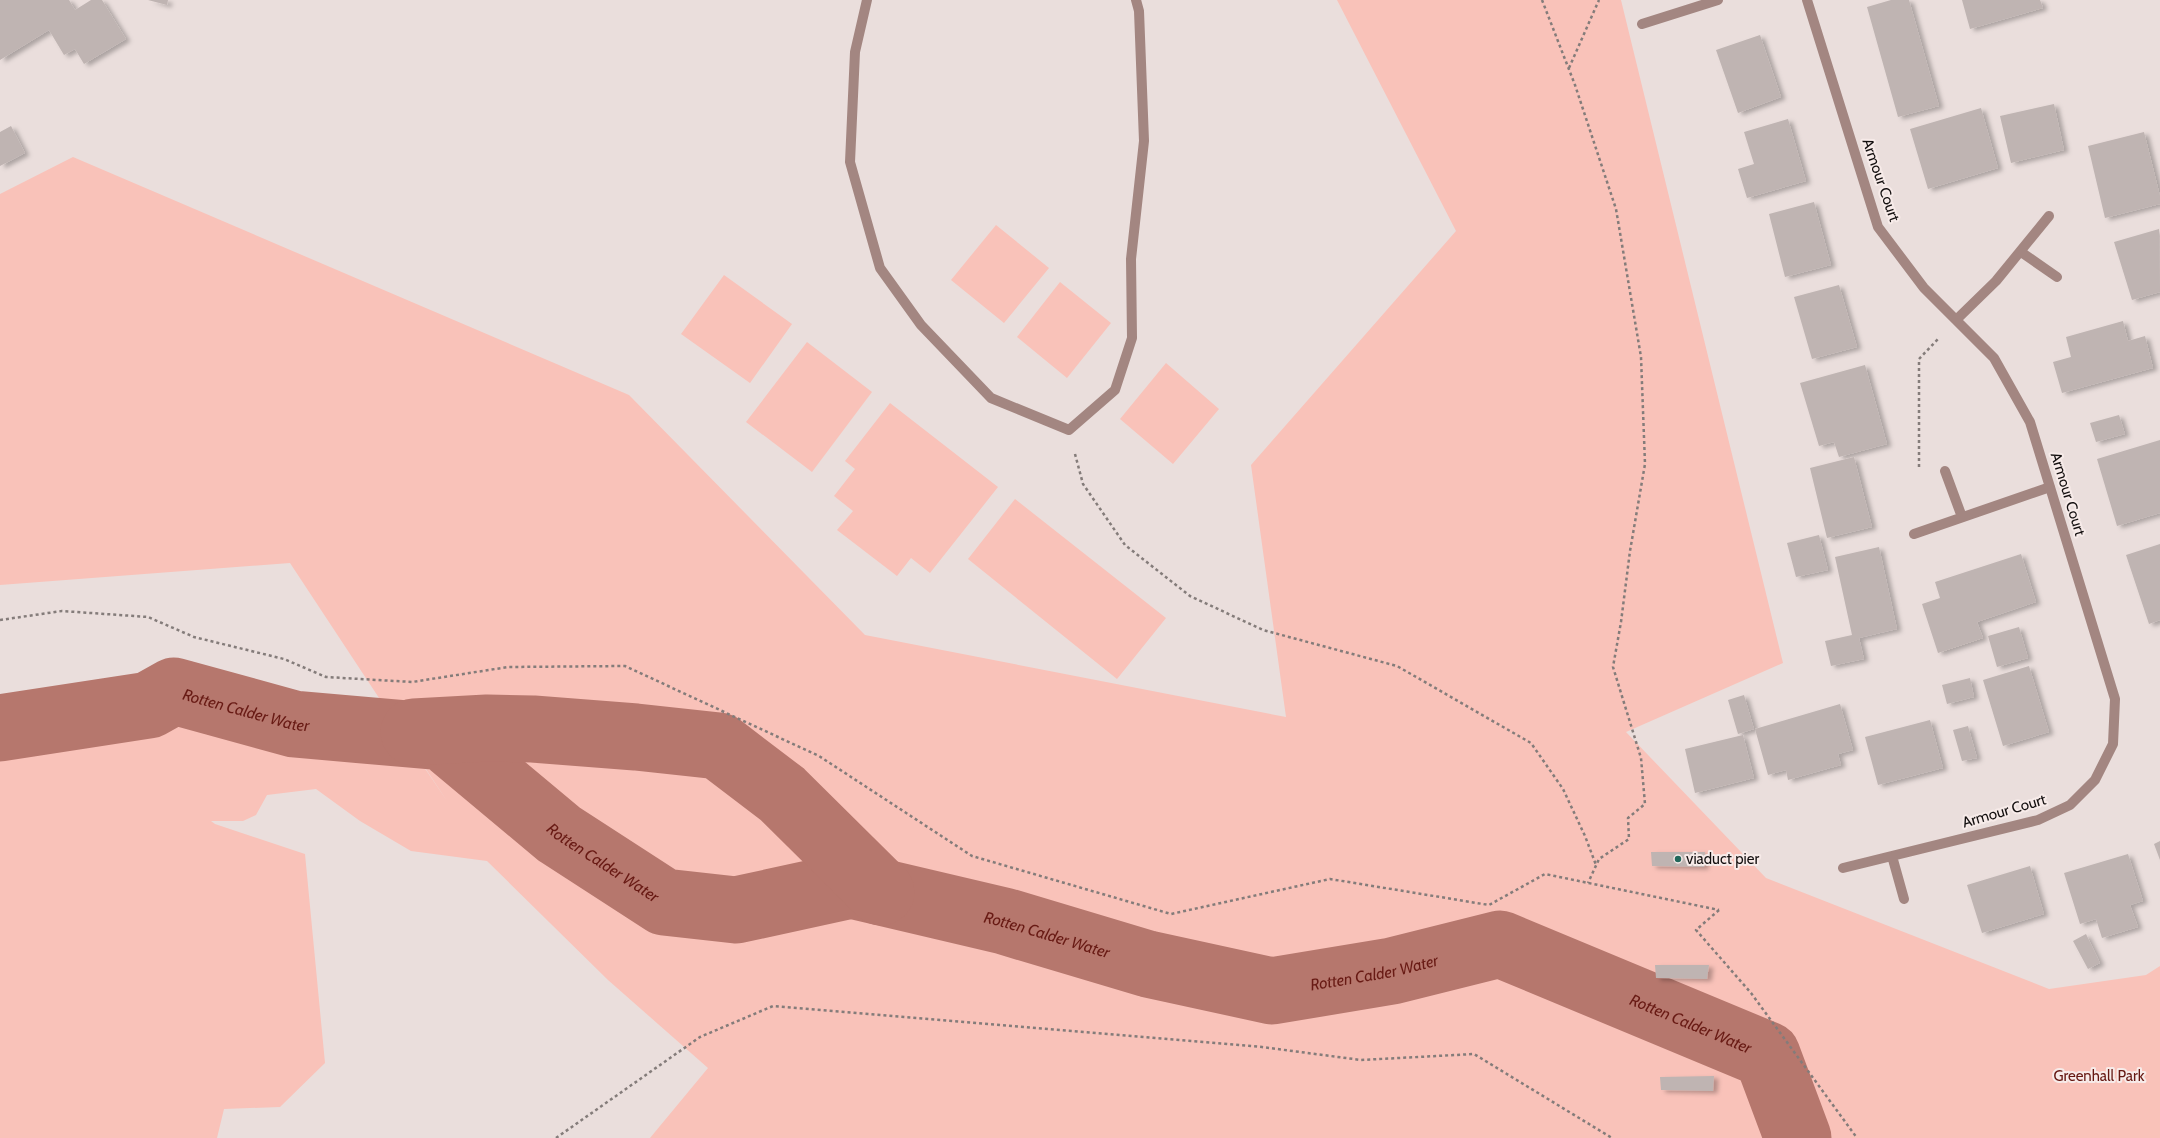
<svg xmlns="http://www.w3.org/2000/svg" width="2160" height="1138" viewBox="0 0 2160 1138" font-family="Cabin,sans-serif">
	<defs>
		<filter id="shadow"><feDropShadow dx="4.5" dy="2.5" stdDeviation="2" flood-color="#0004"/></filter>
	</defs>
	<rect width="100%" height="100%" fill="#eadedc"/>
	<path fill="#f9c2b9" d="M1337,0H1621L1783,663L1626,732L1766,878L2049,989L2146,975L2160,966V1138H650L708,1068L608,980L487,861L411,851L360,821L316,789L267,795L256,815L243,821H211L215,824L305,854L325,1063L280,1107L224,1109L217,1138H0V728L149,705L169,687L294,724L401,733L447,801L290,563L0,585V194L73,157L629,395L865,635L1286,717L1251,465L1456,231Z
		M996,225L1049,268L1004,323L951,280Z
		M724,275L792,324L750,383L681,334Z
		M1060,282L1111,323L1067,378L1017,337Z
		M807,342L872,392L812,472L746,422Z
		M1166,363L1219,409L1173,464L1120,419Z
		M890,403L998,487L930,573L911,558L897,576L837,530L853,511L834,496L855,469L845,461Z
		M1015,499L1166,618L1117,679L968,559Z"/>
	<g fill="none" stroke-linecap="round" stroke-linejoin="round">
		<g stroke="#b6776d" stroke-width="67">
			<path id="s1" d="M0,728L149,705L174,691L294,724L443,737L559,834L664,902L736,910L851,885L1004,921L1148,964L1272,991L1392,971L1500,944L1767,1055L1798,1138"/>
			<path d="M414,732L487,728L533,729L636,737L719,746L782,794L881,892"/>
		</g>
	</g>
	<path fill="#bfb4b2" filter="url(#shadow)" d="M0,0H69L75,10L91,0H102L126,39L84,64L75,49L64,55L49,30L0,60Z
		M148,0H168L167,5Z
		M1891,0H1909L1939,106L1898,117L1867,7Z
		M1962,0H2040L2043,8L1970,29Z
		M1760,35L1781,97L1738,113L1716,50Z
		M2054,104L2064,150L2011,163L2000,116Z
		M1981,108L1998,168L1928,189L1910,129Z
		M1788,119L1806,181L1747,198L1738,169L1754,164L1744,132Z
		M11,126L25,153L0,166V132Z
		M2144,132L2160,196V204L2105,218L2088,146Z
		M1814,202L1831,265L1785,277L1769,214Z
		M2159,229L2160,292L2132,300L2114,242Z
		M1839,285L1857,347L1812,359L1794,297Z
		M2123,321L2128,341L2145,336L2153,368L2062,393L2053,362L2071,357L2066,337Z
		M1865,365L1887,444L1839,457L1834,442L1819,446L1800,383Z
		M2119,415L2125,434L2096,442L2090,423Z
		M2160,440V513L2117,526L2097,459Z
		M1854,457L1872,527L1827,538L1810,468Z
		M1819,535L1828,570L1796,577L1787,543Z
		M2160,544V620L2149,624L2126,555Z
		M1879,547L1897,629L1859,638L1864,659L1831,666L1825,641L1852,635L1835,557Z
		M2021,554L2036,602L1977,622L1983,638L1938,653L1922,604L1940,598L1935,582Z
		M2019,627L2028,658L1997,667L1988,636Z
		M2029,666L2049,732L2003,746L1983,680Z
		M1970,678L1974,697L1947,704L1942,685Z
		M1744,695L1754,729L1738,734L1728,700Z
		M1840,704L1853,750L1838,754L1841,765L1788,780L1786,770L1768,775L1755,729Z
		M1930,720L1943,768L1878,785L1865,737Z
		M1968,726L1977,758L1962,761L1953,730Z
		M1743,735L1754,778L1695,793L1685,749Z
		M2160,841V860L2154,844Z
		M1651,852H1705L1704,867L1652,866Z
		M2128,854L2143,901L2130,905L2138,927L2102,938L2096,919L2080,924L2064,873Z
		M2030,866L2044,914L1982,933L1967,885Z
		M2086,934L2100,963L2088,969L2073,941Z
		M1655,965H1709L1707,979L1656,978Z
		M1714,1076L1713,1091L1661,1090L1660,1077Z"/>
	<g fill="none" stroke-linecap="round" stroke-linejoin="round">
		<path stroke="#847c7a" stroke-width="2.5" stroke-dasharray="3 3" stroke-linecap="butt" d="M1542,0L1575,85L1616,209L1641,357L1645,464L1630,551L1621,622L1613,667L1641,758L1645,804L1628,818L1629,839L1599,859L1588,883
			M1569,68L1599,0
			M1075,454L1083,484L1125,545L1190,596L1263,630L1397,666L1531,743L1563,789L1585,836L1596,865
			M1919,467V359L1939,338
			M0,620L62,611L148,617L194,637L284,659L326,677L412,682L508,667L625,666L819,756L972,856L1171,914L1330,879L1489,905L1545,874L1719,910
			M1719,910L1696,930L1751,993L1857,1138
			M556,1138L700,1037L773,1006L1262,1047L1361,1060L1474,1054L1612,1138"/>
		<path stroke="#a38681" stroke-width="10" d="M867,0L855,52L850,162L880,268L921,325L991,398L1069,430L1115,390L1132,338L1131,259L1144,141L1139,11L1136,0
			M1807,0L1878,227L1924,288L1994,358L2030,422L2115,699L2113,744L2095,780L2070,805L2038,820L1843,868
			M1642,24L1718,0
			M2021,252L2057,277
			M1956,320L1996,281L2049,216
			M1945,471L1962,517
			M1914,534L2050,487
			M1892,856L1904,899"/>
	</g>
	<circle fill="#22685c" stroke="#f7ebe9" stroke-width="1.5" cx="1678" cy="859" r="4"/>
	<g text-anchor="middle" stroke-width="4" stroke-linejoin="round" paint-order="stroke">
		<g font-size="15" fill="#130f0f" stroke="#f7ebe9">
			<text transform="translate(1881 180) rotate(71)" y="5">Armour Court</text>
			<text transform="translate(2068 494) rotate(73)" y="5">Armour Court</text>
			<text transform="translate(2004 811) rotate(-16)" y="5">Armour Court</text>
		</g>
		<g font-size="15" fill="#130f0f" stroke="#f7ebe9" text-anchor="start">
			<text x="1686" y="864">viaduct pier</text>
		</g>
		<g font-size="15" fill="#661812" stroke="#f7ebe9">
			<text x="2099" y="1081">Greenhall Park</text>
		</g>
		<g font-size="16" font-style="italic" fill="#681a14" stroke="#f7ebe9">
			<text dy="6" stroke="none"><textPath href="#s1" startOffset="254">Rotten Calder Water</textPath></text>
			<text dy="6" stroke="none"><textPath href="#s1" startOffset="657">Rotten Calder Water</textPath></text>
			<text dy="6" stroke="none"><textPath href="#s1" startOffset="1122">Rotten Calder Water</textPath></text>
			<text dy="6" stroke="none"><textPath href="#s1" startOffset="1458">Rotten Calder Water</textPath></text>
			<text dy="6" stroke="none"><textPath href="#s1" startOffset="1794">Rotten Calder Water</textPath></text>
		</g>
	</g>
</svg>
